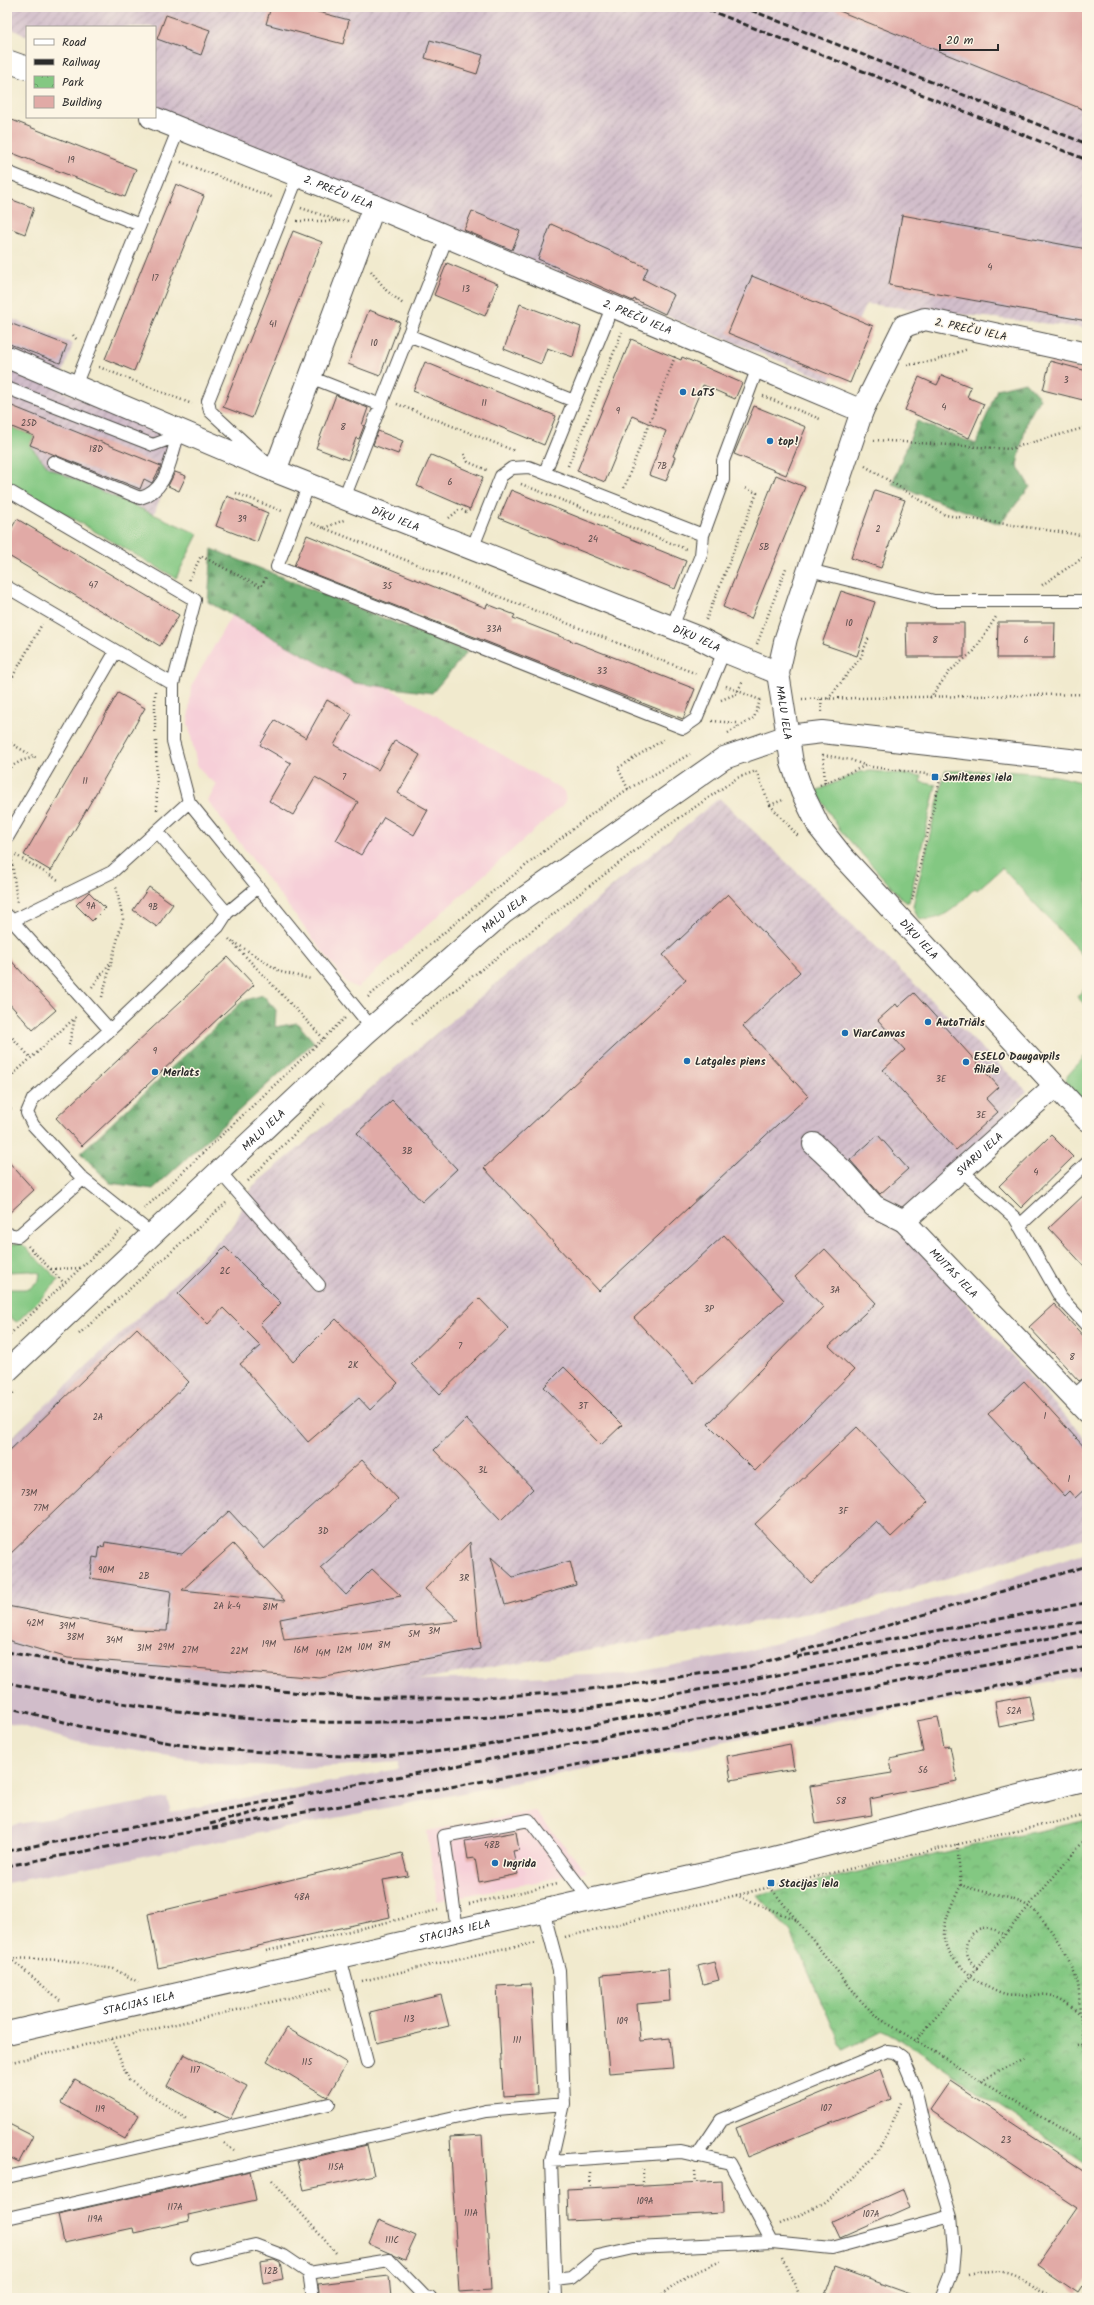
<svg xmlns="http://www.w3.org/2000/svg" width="1094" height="2305" viewBox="0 0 1094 2305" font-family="Kalam,sans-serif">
	<defs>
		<pattern id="industrial-furrows" width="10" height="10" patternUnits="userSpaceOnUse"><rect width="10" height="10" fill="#d1bdca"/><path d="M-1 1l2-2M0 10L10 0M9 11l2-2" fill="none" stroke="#aa9aa4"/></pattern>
		<pattern id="forest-firs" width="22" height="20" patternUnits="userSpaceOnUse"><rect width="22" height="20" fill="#6aac70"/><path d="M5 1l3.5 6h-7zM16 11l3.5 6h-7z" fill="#578c5c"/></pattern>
		<pattern id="park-crowns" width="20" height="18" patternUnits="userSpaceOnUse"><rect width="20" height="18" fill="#83c882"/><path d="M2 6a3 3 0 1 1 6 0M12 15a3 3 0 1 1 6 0" fill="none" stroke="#6ba36b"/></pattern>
	</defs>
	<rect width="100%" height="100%" fill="#fcf5e5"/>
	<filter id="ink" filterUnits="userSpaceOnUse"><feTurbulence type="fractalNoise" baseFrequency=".025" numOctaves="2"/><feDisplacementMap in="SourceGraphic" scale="8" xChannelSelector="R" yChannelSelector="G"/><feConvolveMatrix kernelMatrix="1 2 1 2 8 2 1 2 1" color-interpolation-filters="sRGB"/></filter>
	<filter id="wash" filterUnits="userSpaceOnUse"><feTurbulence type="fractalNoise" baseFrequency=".012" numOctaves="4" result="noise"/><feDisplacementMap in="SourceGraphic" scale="16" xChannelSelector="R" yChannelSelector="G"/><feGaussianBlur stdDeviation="0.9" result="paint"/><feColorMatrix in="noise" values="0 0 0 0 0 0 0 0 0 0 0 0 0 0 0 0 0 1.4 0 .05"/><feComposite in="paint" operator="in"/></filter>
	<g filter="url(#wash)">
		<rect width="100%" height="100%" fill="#f1eace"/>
		<path fill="#f6cfd8" d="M240,600L564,791L566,802L357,988L346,982L208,801L217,784L207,778L197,765L188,723L191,687Z
			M535,1811L587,1872L437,1901L427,1831Z"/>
		<path fill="url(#industrial-furrows)" d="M7,7H1087V328L866,304L830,381L155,111V27H27V37L7,26Z
			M7,317L73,344L57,389L183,440L154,514L49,468L30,445L7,425Z
			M719,798L1027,1091L904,1233L1087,1441V1537L856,1605L416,1680H344L68,1658L7,1640V1442L233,1227L253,1186Z"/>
		<path fill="#d1bdca" d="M1087,1553V1676L761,1734L7,1883V1826L167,1798L171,1812L398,1769V1762L303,1768L216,1763L77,1742L7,1722V1640L68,1658L344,1680H416L627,1674L744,1652L982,1586Z"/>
		<path fill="#83c882" stroke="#577a56" d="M7,425L34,436L30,446L49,468L198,534L176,578L7,481Z
			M871,771L922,776L920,782L936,785L909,902H905L840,830L816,791L859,772Z
			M945,771C983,771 1053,769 1087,785V960L1002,868L977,890L975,888C959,903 942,925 918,918L913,906Z
			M1087,985V1007L1077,997Z
			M1087,1054V1108L1065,1081L1068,1075Z
			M21,1243L59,1280L17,1322L7,1316V1289H29L39,1280L40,1273L30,1271L7,1272V1245Z"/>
		<path fill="url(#forest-firs)" stroke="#4a6c4e" d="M1025,382L1040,398L1027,421L1017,465L1030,487L1000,524L892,484L917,421L976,444L997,389Z
			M212,549L467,652L432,693L355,683L208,602Z
			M263,995L276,1010L275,1027L297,1023L314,1042L153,1189L110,1183L80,1153L243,1001Z"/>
		<path fill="url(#park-crowns)" stroke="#577a56" d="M1087,1820V2165L898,2038L883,2030L843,2050L791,1933L757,1895Z"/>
		<g id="blocks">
			<path fill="#e1aaa6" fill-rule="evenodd" d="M271,7H299L349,20L343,44L266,24Z
				M832,7H1087V111L832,8Z
				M166,15L210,30L201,55L157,39Z
				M430,40L483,55L477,74L425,58Z
				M7,118L136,169L125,197L7,151Z
				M176,184L204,196L134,371L105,359Z
				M7,198L34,208L25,234L7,227Z
				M472,211L520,231L512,250L464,230Z
				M902,215L1087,249V321L889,285Z
				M551,224L648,268L643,279L674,295L665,314L634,299L633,301L538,259Z
				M293,231L322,242L252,418L223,407Z
				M447,263L498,284L485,316L434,295Z
				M752,276L873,326L850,383L728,333Z
				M520,304L581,327L573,357L547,348L541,364L504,349Z
				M369,310L400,322L380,376L348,364Z
				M7,322L67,345L60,363L7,343Z
				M631,339L681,360L682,357L742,383L735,399L703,385L673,456L675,457L666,481L649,475L666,431L632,416L605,482L577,471Z
				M1050,361L1087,371V401L1043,390Z
				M425,362L556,416L544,445L413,391Z
				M942,375L971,387L967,397L984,404L969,438L905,410L919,377L937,385Z
				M336,395L368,408L362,425L364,426L359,439L356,438L348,460L316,448Z
				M7,404L161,466L159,470L152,483L144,479L140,489L30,445L34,436L7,425Z
				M754,406L806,427L786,475L734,454Z
				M378,431L403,441L398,454L373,445Z
				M431,455L483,477L470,509L417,486Z
				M175,472L186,476L179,491L168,486Z
				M776,475L805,487L751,619L723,607Z
				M511,490L686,561L675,589L499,518Z
				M875,490L905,500L881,568L851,558Z
				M227,496L268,513L257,542L216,526Z
				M17,519L179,615L160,646L7,555V536Z
				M307,535L486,608L487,604L515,615L513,618L695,689L683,719L294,566Z
				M841,591L875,602L857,656L822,644Z
				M998,622H1055L1054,658H997Z
				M906,623H964V657H907Z
				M118,693L145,708L51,871L24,855Z
				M327,700L352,714L334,745L378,770L395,740L420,755L398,793L428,810L414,835L384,817L361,855L336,840L358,802L315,777L293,815L269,801L291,763L260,745L275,720L306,738Z
				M149,887L173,904L157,927L133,910Z
				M89,892L105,908L92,921L76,905Z
				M728,894L800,972L743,1026L808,1096L599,1291L484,1168L686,980L663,955Z
				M7,956L56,1010L33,1030L7,1001Z
				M228,957L254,985L82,1146L56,1118Z
				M914,993L999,1087L986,1099L998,1112L956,1150L883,1070L905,1050L878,1020L896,1004L898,1007Z
				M392,1100L457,1169L422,1202L357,1133Z
				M878,1135L908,1169L880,1194L850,1160Z
				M1051,1135L1073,1157L1021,1208L999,1186Z
				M7,1160L34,1190L7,1215Z
				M1087,1192V1269L1049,1228Z
				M724,1235L784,1300L694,1383L634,1318Z
				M225,1247L281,1303L260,1324L293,1362L336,1319L398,1383L370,1410L359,1398L308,1442L240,1364L261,1346L223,1308L208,1324L178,1294Z
				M825,1249L876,1303L829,1346L854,1370L755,1471L708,1424L823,1307L795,1277Z
				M479,1298L508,1328L440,1394L411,1364Z
				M1054,1304L1087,1340V1377L1079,1381L1029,1327Z
				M137,1328L189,1382L7,1557V1453Z
				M564,1367L622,1425L601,1445L544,1387Z
				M1024,1381L1087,1450V1487L1075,1498L1069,1491L1064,1496L988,1414Z
				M466,1419L533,1489L501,1520L434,1450Z
				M857,1427L928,1502L891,1537L876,1521L811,1583L755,1524Z
				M362,1460L398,1499L320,1568L346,1595L372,1569L401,1596L280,1619L284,1640L459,1621L425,1589L470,1542L480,1649L320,1678L68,1658L7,1640V1606L134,1630L167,1631L171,1591L90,1578L93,1557L98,1558L100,1546L104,1547L105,1542L182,1554L229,1511L264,1549ZM233,1544L285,1601L182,1590Z
				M491,1557L513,1577L570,1561L576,1585L505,1605Z
				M1029,1696L1034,1720L999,1727L995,1702Z
				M938,1717L944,1747L950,1746L957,1781L870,1799L872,1815L816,1824L810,1786L892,1773L890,1759L923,1752L917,1721Z
				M790,1744L794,1769L731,1780L727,1756Z
				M516,1832L519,1850L513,1851L518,1874L479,1882L475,1858L468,1859L465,1841Z
				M402,1853L408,1876L383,1880L390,1917L158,1968L148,1914Z
				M714,1962L719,1980L703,1984L698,1966Z
				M668,1969L670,2001L637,2004L640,2041L670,2038L673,2068L609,2073L601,1975Z
				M531,1984L537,2094L503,2096L497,1986Z
				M441,1995L449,2026L377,2043L370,2012Z
				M287,2028L347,2063L327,2097L267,2061Z
				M184,2054L247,2086L230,2119L167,2086Z
				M880,2069L891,2099L747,2157L736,2128Z
				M75,2079L139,2115L125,2139L61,2103Z
				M950,2081L1087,2172V2280L1078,2294L1037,2266L1077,2208L930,2110Z
				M7,2123L33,2136L19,2162L7,2156Z
				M482,2135L491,2290L459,2292L450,2137Z
				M367,2145L374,2175L304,2190L297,2161Z
				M250,2171L256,2200L188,2215L189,2221L134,2233L133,2228L64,2243L58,2214Z
				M722,2181L723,2213L568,2221L567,2189Z
				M903,2189L910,2207L840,2238L832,2221Z
				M379,2220L416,2236L405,2260L369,2244Z
				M274,2260L280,2263L283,2279L263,2283L260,2262Z
				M835,2267L916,2296V2298H824Z
				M389,2276L391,2298H320L318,2284Z"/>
		</g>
	</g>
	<g filter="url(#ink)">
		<use href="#blocks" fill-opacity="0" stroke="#494843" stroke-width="1"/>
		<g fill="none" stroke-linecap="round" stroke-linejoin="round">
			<g stroke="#494843" stroke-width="14">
				<path id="service" d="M7,172L140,225
					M408,335L574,401
					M310,377L381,405
					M75,386L179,128
					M7,388L153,445L185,433
					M263,460L210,411L208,401L298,176
					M53,462L140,498C168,490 169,461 178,436
					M545,472L613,305
					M309,484L277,567L683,728L696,719L724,651
					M7,490L195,600L173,684
					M344,498L447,237
					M472,549L501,476L512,468L529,467L703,535
					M809,570L934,601H1087
					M7,587L116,651
					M672,627L701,555L703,535L723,480V461L758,367
					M157,831L227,913
					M7,838L116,651L173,684V741L189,802L372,1028
					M8,916L110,1030
					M12,921L112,872L189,802
					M961,1170L1015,1218L1060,1297L1087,1326
					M220,1172L319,1285
					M1019,1226L1087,1163
					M7,1234L18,1236L83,1179
					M153,1235L83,1179L33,1125L27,1113L33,1099L110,1030L218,927L227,913L257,888
					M1073,1397L1087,1384
					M543,1910L559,1970L564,2104L551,2161L556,2298
					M457,1930L444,1836L529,1820L589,1899
					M340,1957L367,2062
					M697,2156L721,2120L887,2051L895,2052L902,2057L915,2088L925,2132L951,2216L954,2250L952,2273L942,2298
					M551,2161L681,2152L730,2163L772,2242
					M7,2177L329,2104
					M7,2218L486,2111L564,2104
					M197,2258L255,2245L284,2256L309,2273
					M555,2280L571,2278L598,2256L634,2248L772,2242L832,2248L951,2216
					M313,2298L309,2273L389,2260L425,2297L430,2298"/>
			</g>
			<g stroke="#494843" stroke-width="24">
				<g id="minor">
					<path d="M7,61L27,68"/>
					<path id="s1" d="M151,117L374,206L862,411"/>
					<path id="s2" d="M1087,354L925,319L904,326L862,411L786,638L778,673L792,763L802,792L819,827L842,856L1087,1120"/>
					<path id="s3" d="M7,357L275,471L699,638L724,651L778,673"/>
					<path d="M275,471L374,206"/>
					<path id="s4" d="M814,1144L844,1172L874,1206L904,1221L1087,1412"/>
					<path id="s5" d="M904,1221L1055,1086"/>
				</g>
			</g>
			<g stroke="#494843" stroke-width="24">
				<g id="tertiary">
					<path id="s6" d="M7,1371L365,1034L503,913L724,758L788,736L822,732L1087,762"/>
					<path id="s7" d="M7,2033L770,1859L1087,1779"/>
				</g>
			</g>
			<path stroke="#494843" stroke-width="2.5" stroke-dasharray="1 3" stroke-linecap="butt" d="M181,162L274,198
				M301,208L340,221H348
				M297,221H338
				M371,271L386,290L403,304
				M73,335L77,340
				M907,365L934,361L968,349
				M99,367L192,404
				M763,396L820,419
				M397,404L515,451
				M874,440L1009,449L1087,427
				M464,454L468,462L487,470
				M568,466L622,332
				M865,466L945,515L1087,536
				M521,484L686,549
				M624,488L676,354
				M236,493L282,511
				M449,518L460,509L466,512L470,510
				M311,523L697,674
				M324,528L344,520
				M189,580L201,556L261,587L266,577
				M1042,585L1087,555
				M706,620L757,493L745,488
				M757,644L786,568
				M726,686L760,700
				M7,687L42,624
				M155,691V732
				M930,698L950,671L974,651L996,617
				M802,699L1087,694
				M821,699L822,712
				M828,699L861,657L869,637
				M721,700L736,694L743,681
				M712,721L737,723L738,727
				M728,733L754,718L760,700
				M7,741L36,758
				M156,741L157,810
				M7,769L21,761L34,757
				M825,783L823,755L851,760L864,765
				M820,785L865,766L941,776L912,900
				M628,789L618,768L666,738
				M770,805L783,800
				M11,853L17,902
				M12,853L60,881
				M229,939L324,1039
				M234,942L281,972L311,979
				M92,987L110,963
				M102,997L123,919L116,887
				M368,997L492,892L597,810L628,789L690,754
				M412,1023L662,830L737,778L756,771L770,805L798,836
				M7,1032L31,1058
				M1086,1036H1087
				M69,1045L75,1018
				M7,1080L77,1016
				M7,1107L13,1111
				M248,1181L326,1102
				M144,1209L345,1018
				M28,1246L64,1283
				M51,1269L80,1268
				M79,1334L226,1203
				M7,1337L121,1230
				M7,1399L16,1391
				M957,1844L961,1885C983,1893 1008,1895 1028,1906C1046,1917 1071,1960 1077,1980C1080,1991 1079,2003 1080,2014
				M961,1885C954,1900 943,1920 944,1937C945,1960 985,1990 1006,1995C1021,1998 1037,1992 1052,1996C1062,1998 1072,2007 1080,2014L1087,2065
				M770,1887L862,2002L877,2017L1087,2145
				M736,1895L796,1920
				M469,1904L557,1884
				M565,1937L770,1887L1087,1815
				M266,1951L438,1910
				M7,1956L60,2000
				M10,1958L62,1960L114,1969L138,1982
				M977,1969C951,1946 976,1915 1005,1935
				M362,1981L501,1949L537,1943
				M112,2039L129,2080L188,2120
				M915,2042L1087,1837
				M1078,2045L1083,2044
				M7,2063L332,1988
				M981,2081L1025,2058
				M224,2143L234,2151
				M643,2169V2185
				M695,2171L696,2183
				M590,2173L591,2188
				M272,2180L336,2253
				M780,2224L823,2204L851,2181L873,2157L888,2131L901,2100
				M782,2258L801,2298
				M968,2275C1012,2263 1020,2281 1058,2298
				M658,2298L687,2276L721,2261"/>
			<use href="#service" stroke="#fff" stroke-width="12"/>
			<use href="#minor" stroke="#fff" stroke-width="22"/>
			<use href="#tertiary" stroke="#fff" stroke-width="22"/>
			<path stroke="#2b2b2b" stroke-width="3" stroke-dasharray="6 3" stroke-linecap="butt" d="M701,7L1087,160
				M743,7L1087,144
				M7,1652L131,1675L310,1694L379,1698H466L556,1693L626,1685L751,1666L1087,1566
				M796,1657L1085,1603
				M7,1683C109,1702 213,1720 317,1722C415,1724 514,1717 612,1705C641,1701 670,1695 698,1690C828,1667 956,1635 1087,1622
				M7,1707L79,1726L181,1745L245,1751L362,1757L426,1753L488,1745L1087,1631
				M210,1824L295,1802
				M150,1839L628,1756L1087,1669
				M7,1851L1087,1646
				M7,1866L155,1838"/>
		</g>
	</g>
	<g fill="#1f6fb2" stroke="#fcf5e5" stroke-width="1.5">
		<circle cx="683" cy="392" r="4"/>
		<circle cx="770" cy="441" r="4"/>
		<rect x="931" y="773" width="8" height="8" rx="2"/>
		<circle cx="928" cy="1022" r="4"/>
		<circle cx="845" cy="1033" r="4"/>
		<circle cx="687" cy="1061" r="4"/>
		<circle cx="966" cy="1062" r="4"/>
		<circle cx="155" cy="1072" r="4"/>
		<circle cx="495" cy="1863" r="4"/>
		<rect x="767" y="1879" width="8" height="8" rx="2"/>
	</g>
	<g text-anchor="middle" stroke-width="3" stroke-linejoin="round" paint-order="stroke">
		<g font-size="9" fill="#584b4a">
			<text x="71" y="163">19</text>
			<text x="990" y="270">4</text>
			<text x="155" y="281">17</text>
			<text x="466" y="292">13</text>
			<text x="273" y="327">41</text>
			<text x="374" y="346">10</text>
			<text x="1066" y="383">3</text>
			<text x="484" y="406">11</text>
			<text x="944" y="410">4</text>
			<text x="618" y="414">9</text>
			<text x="29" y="426">25D</text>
			<text x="343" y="430">8</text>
			<text x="96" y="452">18D</text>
			<text x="662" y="469">7B</text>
			<text x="450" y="485">6</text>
			<text x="242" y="522">39</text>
			<text x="878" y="532">2</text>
			<text x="593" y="542">24</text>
			<text x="764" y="550">5B</text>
			<text x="93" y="588">47</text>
			<text x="387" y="589">35</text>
			<text x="849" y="626">10</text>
			<text x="494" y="632">33A</text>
			<text x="935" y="643">8</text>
			<text x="1026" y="643">6</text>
			<text x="602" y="674">33</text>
			<text x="344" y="780">7</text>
			<text x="85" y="784">11</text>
			<text x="91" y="909">9A</text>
			<text x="153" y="910">9B</text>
			<text x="155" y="1054">9</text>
			<text x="941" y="1082">3E</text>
			<text x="981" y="1118">3E</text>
			<text x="407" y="1154">3B</text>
			<text x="1036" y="1175">4</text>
			<text x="225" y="1274">2C</text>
			<text x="835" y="1293">3A</text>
			<text x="709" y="1312">3P</text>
			<text x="460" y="1349">7</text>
			<text x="1072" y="1360">8</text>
			<text x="353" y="1368">2K</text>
			<text x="583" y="1409">3T</text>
			<text x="1045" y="1419">1</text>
			<text x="98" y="1420">2A</text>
			<text x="483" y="1473">3L</text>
			<text x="1069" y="1482">1</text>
			<text x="29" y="1496">73M</text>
			<text x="41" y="1511">77M</text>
			<text x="843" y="1514">3F</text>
			<text x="323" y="1534">3D</text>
			<text x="106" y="1573">90M</text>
			<text x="144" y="1579">2B</text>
			<text x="464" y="1581">3R</text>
			<text x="227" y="1609">2A k-4</text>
			<text x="270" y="1610">81M</text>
			<text x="35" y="1626">42M</text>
			<text x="67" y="1629">39M</text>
			<text x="434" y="1634">3M</text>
			<text x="414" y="1637">5M</text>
			<text x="75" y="1640">38M</text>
			<text x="114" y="1643">34M</text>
			<text x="269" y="1647">19M</text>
			<text x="384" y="1648">8M</text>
			<text x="166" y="1650">29M</text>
			<text x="365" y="1650">10M</text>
			<text x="144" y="1651">31M</text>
			<text x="190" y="1653">27M</text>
			<text x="301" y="1653">16M</text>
			<text x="344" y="1653">12M</text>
			<text x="239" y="1654">22M</text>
			<text x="323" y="1656">14M</text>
			<text x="1014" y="1714">52A</text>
			<text x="923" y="1773">56</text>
			<text x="841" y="1804">58</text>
			<text x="492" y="1848">48B</text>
			<text x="302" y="1900">48A</text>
			<text x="409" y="2022">113</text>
			<text x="622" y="2024">109</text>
			<text x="517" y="2043">111</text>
			<text x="307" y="2065">115</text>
			<text x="195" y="2073">117</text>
			<text x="826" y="2111">107</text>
			<text x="100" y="2112">119</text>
			<text x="1006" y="2143">23</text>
			<text x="336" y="2170">115A</text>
			<text x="645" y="2204">109A</text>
			<text x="175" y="2210">117A</text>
			<text x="471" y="2216">111A</text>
			<text x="871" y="2217">107A</text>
			<text x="95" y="2222">119A</text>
			<text x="392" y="2243">111C</text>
			<text x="271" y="2274">12B</text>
		</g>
		<g font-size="11" fill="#2b2b2b" stroke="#fcf5e5">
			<text dy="4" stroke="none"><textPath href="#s1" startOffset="202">2. PREČU IELA</textPath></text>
			<text dy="4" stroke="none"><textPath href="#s1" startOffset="526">2. PREČU IELA</textPath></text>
			<text transform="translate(971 329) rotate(12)" y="4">2. PREČU IELA</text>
			<text dy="4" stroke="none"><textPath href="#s3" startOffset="421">DĪĶU IELA</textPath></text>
			<text dy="4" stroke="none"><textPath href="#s3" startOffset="745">DĪĶU IELA</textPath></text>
			<text dy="4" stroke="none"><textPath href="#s2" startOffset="598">MALU IELA</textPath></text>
			<text dy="4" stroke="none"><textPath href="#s6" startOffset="676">MALU IELA</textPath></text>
			<text dy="4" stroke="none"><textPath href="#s2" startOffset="869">DĪĶU IELA</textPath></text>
			<text dy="4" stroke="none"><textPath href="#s6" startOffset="352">MALU IELA</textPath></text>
			<text dy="4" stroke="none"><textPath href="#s5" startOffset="101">SVARU IELA</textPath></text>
			<text dy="4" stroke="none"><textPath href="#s4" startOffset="192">MUITAS IELA</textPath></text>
			<text dy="4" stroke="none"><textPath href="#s7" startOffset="459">STACIJAS IELA</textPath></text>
			<text dy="4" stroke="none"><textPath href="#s7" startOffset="135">STACIJAS IELA</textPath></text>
		</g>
		<g font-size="11" font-weight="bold" fill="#2b2b2b" stroke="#fcf5e5" text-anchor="start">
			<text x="691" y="396">LaTS</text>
			<text x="778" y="445">top!</text>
			<text x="943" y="781">Smiltenes iela</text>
			<text x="936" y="1026">AutoTriāls</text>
			<text x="853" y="1037">ViarCanvas</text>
			<text x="974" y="1060">ESELO Daugavpils<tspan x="974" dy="13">filiāle</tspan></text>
			<text x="695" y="1065">Latgales piens</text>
			<text x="163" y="1076">Merlats</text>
			<text x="503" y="1867">Ingrida</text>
			<text x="779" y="1887">Stacijas iela</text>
		</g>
	</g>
	<rect width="1094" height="2305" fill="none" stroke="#fcf5e5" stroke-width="24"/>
	<rect x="26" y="26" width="130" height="92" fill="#fcf5e5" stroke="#a8a49b"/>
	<rect x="34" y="39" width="20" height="6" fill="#ffffff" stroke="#a8a49b"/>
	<text x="62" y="46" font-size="12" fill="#2b2b2b">Road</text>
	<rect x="34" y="59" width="20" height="6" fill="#2b2b2b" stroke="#a8a49b"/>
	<text x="62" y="66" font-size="12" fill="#2b2b2b">Railway</text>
	<rect x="34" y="76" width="20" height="12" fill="url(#park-crowns)" stroke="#a8a49b"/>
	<text x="62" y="86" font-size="12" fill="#2b2b2b">Park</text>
	<rect x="34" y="96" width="20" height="12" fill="#e1aaa6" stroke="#a8a49b"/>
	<text x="62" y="106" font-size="12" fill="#2b2b2b">Building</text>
	<path d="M940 44v6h58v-6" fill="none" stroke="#2b2b2b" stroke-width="2"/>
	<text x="946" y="44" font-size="12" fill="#2b2b2b" stroke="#fcf5e5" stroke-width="3" paint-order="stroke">20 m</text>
</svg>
